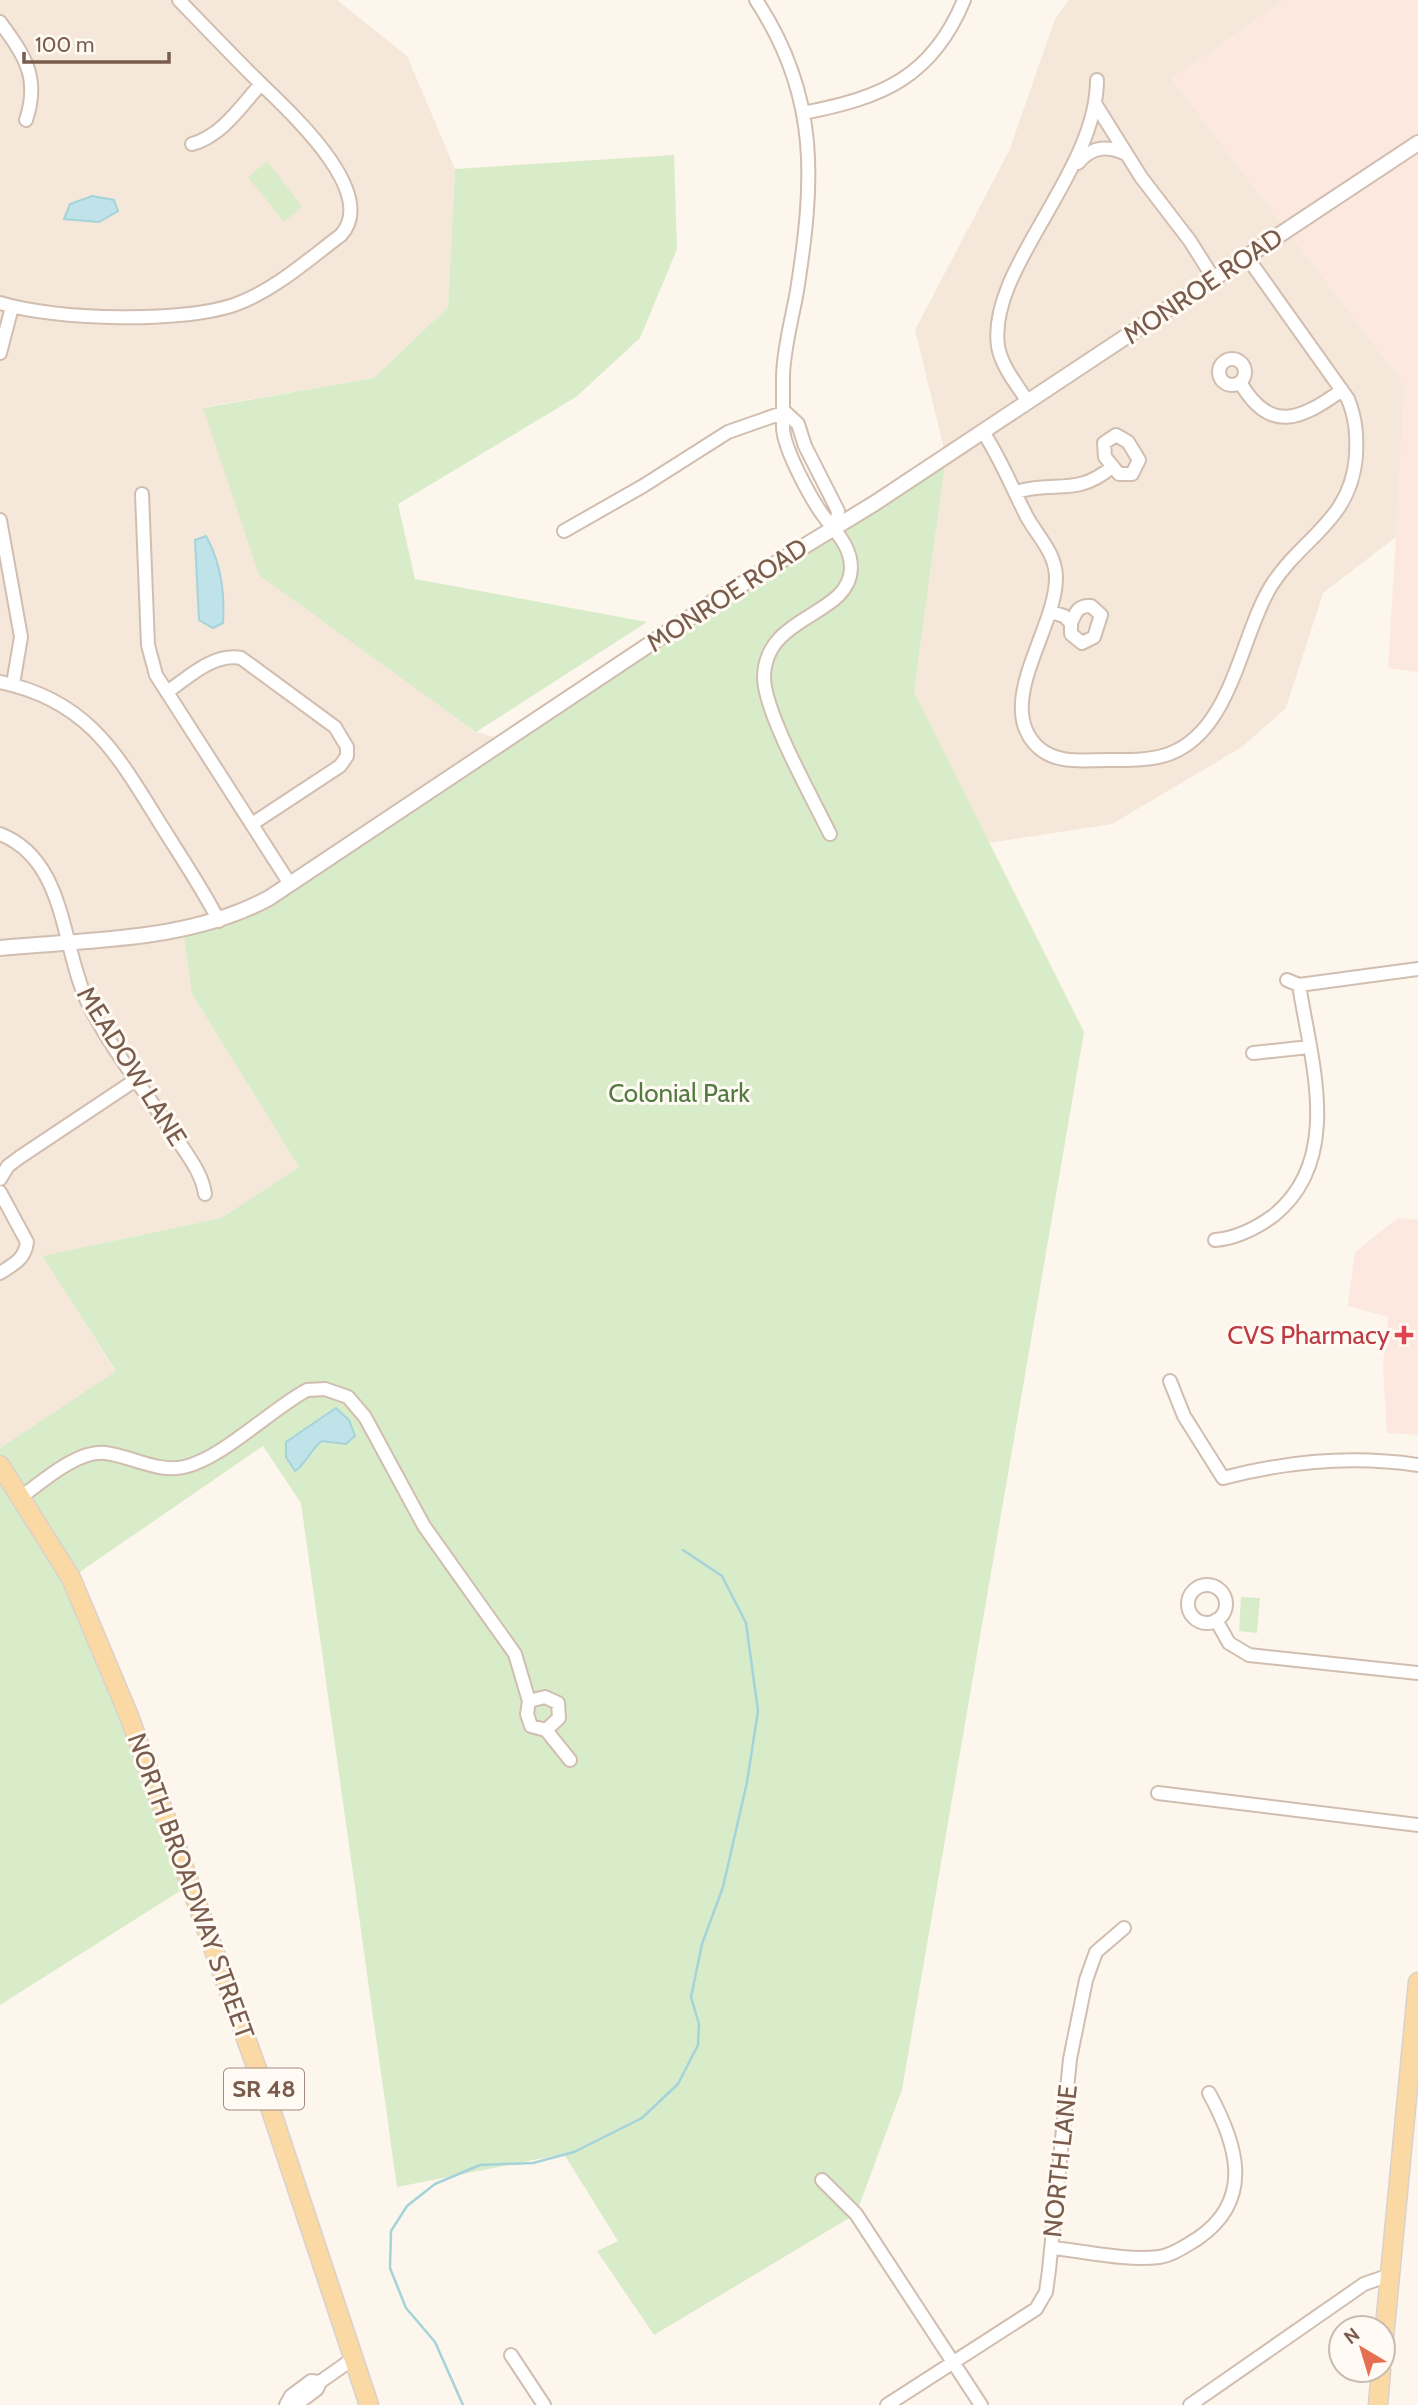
<svg xmlns="http://www.w3.org/2000/svg" width="1418" height="2405" viewBox="0 0 1418 2405" font-family="Cabin,sans-serif">
	<rect width="100%" height="100%" fill="#fdf6ec"/>
	<path fill="#f5e8da" d="M0,0H337L407,56L455,169L448,307L374,378L204,407L476,732L506,740L192,994L299,1167L221,1218L42,1256L116,1372L0,1448Z
		M1069,0H1285L1172,79L1405,385L1396,537L1323,593L1286,708L1242,747L1112,824L989,843L914,692L946,457L915,330L1009,151L1055,19Z"/>
	<path fill="#fde8e0" d="M1285,0H1418V672L1388,668L1405,385L1172,79Z
		M1398,1218L1418,1220V1435L1387,1433L1383,1367L1388,1317L1348,1306L1355,1252Z"/>
	<path fill="#d8ecc9" d="M674,155L677,249L640,338L576,397L398,504L415,579L647,622L476,732L259,575L203,408L374,378L448,307L455,169Z
		M267,161L302,207L284,222L248,177Z
		M946,457L914,692L1084,1032L902,2090L856,2214L654,2335L597,2251L618,2241L564,2154L397,2187L301,1503L263,1446L71,1578L191,1884L0,2005V1448L116,1371L42,1256L221,1218L299,1167L192,994L183,929L244,912Z
		M1241,1597L1260,1598L1257,1633L1239,1631Z"/>
	<path fill="#bfe3e8" stroke="#a5d3da" stroke-width="2" d="M92,196L114,200L118,211L99,222L64,219L70,204Z
		M206,536C221,563 225,593 223,623L213,628L199,620L195,540Z
		M336,1408L349,1420L355,1436L346,1444L322,1441C311,1449 305,1465 295,1471L286,1457V1442Z"/>
	<g fill="none" stroke-linecap="round" stroke-linejoin="round">
		<path stroke="#a5d3da" stroke-width="2.5" d="M463,2405L435,2342L406,2308L390,2268L391,2231L407,2206L435,2184L480,2165L533,2163L574,2152L642,2118L678,2084L698,2045L699,2024L691,1997L702,1944L723,1887L747,1782L758,1711L746,1623L722,1576L683,1550"/>
		<g stroke="#d1beb0" stroke-width="16">
			<path id="minor" d="M756,0C820,97 814,182 797,291C792,319 784,347 783,375C783,392 783,410 783,427C783,448 812,501 825,518C837,533 851,547 851,568C850,617 764,614 764,678C765,714 813,799 830,834
				M0,22C25,56 40,78 26,120
				M1096,105L1141,177L1190,241L1214,279
				M803,113C881,98 932,78 964,0
				M192,144C222,136 241,106 261,84
				M1078,163C1091,147 1106,145 1124,153
				M0,303C54,320 187,324 239,303C277,288 309,259 341,235C381,191 283,106 254,77C229,52 204,26 179,0
				M0,353L12,307
				M1219 372a13 13 0 1 1 26 0a13 13 0 1 1-26 0Z
				M1240,382C1270,435 1302,419 1342,390
				M1028,402C1018,386 1001,366 998,346C987,269 1097,173 1097,80
				M785,412L798,424L805,446L838,511L836,527
				M983,432C1001,459 1012,488 1027,517C1038,537 1056,553 1056,578C1056,630 992,706 1039,748C1057,764 1084,760 1106,760C1126,760 1149,761 1169,754C1232,731 1240,637 1271,586C1302,537 1351,521 1356,456C1357,435 1356,419 1348,399L1247,257
				M1116,435L1128,442L1139,460L1132,474H1119L1105,457L1104,443Z
				M1016,492C1056,480 1076,497 1112,467
				M142,494L148,645L156,675L290,884
				M0,520L21,637L13,684
				M564,531L643,486L728,432L785,412
				M1051,612L1064,616L1071,623V634L1082,643L1094,637L1101,615L1091,606C1078,605 1076,612 1071,623
				M0,682C88,700 117,754 161,825C181,857 202,888 219,921
				M167,692C189,677 213,653 241,658L335,727L347,747V756L340,766L252,824
				M0,834C67,860 61,948 88,1003C111,1049 145,1091 173,1133C185,1152 202,1172 205,1194
				M1287,980L1299,985L1418,969
				M1253,1053L1309,1047
				M0,1179L8,1166L20,1157L137,1079
				M0,1192L27,1242C25,1259 14,1264 0,1273
				M1215,1240C1237,1238 1255,1229 1273,1216C1344,1160 1311,1061 1299,985
				M1170,1381L1184,1416L1223,1478C1288,1461 1351,1455 1418,1465
				M21,1497C42,1482 77,1450 105,1453C131,1456 158,1473 184,1467C223,1458 270,1410 307,1390L325,1389L348,1397L365,1417L424,1526L515,1654L529,1701L527,1714L531,1726L546,1730L559,1718L558,1703L545,1697L529,1701
				M1188 1604a19 19 0 1 1 38 0a19 19 0 1 1-38 0Z
				M1216,1620L1229,1643L1249,1655L1418,1673
				M546,1730L570,1760
				M1158,1793L1418,1825
				M822,2180L856,2214L981,2405
				M1052,2248C1085,2251 1125,2261 1159,2257C1173,2255 1185,2246 1197,2239C1255,2200 1237,2144 1209,2093
				M511,2355L544,2405
				M289,2403L297,2404L317,2389L320,2382L354,2358
				M286,2405L291,2396L311,2381L320,2382
				M887,2405L1036,2309L1046,2292L1049,2270L1070,2059L1086,1980L1096,1952L1124,1928
				M1190,2405L1364,2284L1390,2275"/>
		</g>
		<g stroke="#d1beb0" stroke-width="18">
			<path id="tertiary" d="M0,948C90,939 188,942 269,898L713,602L875,503L1418,143"/>
		</g>
		<g stroke="#dad1cd" stroke-width="21">
			<path id="primary" d="M0,1465L71,1578L129,1716L261,2080L369,2405
				M1383,2348L1418,1982
				M1378,2405L1381,2370"/>
		</g>
		<use href="#minor" stroke="#fff" stroke-width="12"/>
		<use href="#tertiary" stroke="#fff" stroke-width="14"/>
		<use href="#primary" stroke="#fbd9a5" stroke-width="18"/>
	</g>
	<path fill="#e0444e" stroke="#fffaf3" stroke-width="2.5" d="M1400.5 1324.5h7v7h7v7h-7v7h-7v-7h-7v-7h7z"/>
	<g text-anchor="middle" stroke-width="6" stroke-linejoin="round" paint-order="stroke">
		<rect fill="#fffaf3" stroke="#a28b7f" stroke-width="2" x="224" y="2068.5" width="80" height="41" rx="5"/>
		<g font-size="24" font-weight="bold" fill="#7a5c4d">
			<text x="264" y="2097">SR 48</text>
		</g>
		<g font-size="26" fill="#7a5c4d" stroke="#fffaf3">
			<text transform="translate(1203 286) rotate(-34)" y="9">MONROE ROAD</text>
			<text transform="translate(727 595) rotate(-33)" y="9">MONROE ROAD</text>
			<text transform="translate(132 1066) rotate(58)" y="9">MEADOW LANE</text>
			<text transform="translate(191 1886) rotate(70)" y="9">NORTH BROADWAY STREET</text>
			<text transform="translate(1060 2161) rotate(-84)" y="9">NORTH LANE</text>
		</g>
		<g font-size="26" fill="#537a41" stroke="#fffaf3">
			<text x="679" y="1102">Colonial Park</text>
		</g>
		<g font-size="26" fill="#be3a42" stroke="#fffaf3" text-anchor="end">
			<text x="1390" y="1344">CVS Pharmacy</text>
		</g>
	</g>
	<g transform="translate(1362 2349) rotate(322)"><circle r="33" fill="#fffaf3" stroke="#cabbb1" stroke-width="2"/>
	<path d="M0-5L12 26L0 18L-12 26Z" fill="#e76f51"/>
	<text y="-10" font-size="19" font-weight="bold" text-anchor="middle" fill="#7a5c4d">N</text>
	</g>
	<path d="M24 52v10h145v-10" fill="none" stroke="#7a5c4d" stroke-width="3.5"/>
	<text x="35" y="52" font-size="21" fill="#7a5c4d" stroke="#fffaf3" stroke-width="5" paint-order="stroke">100 m</text>
</svg>
